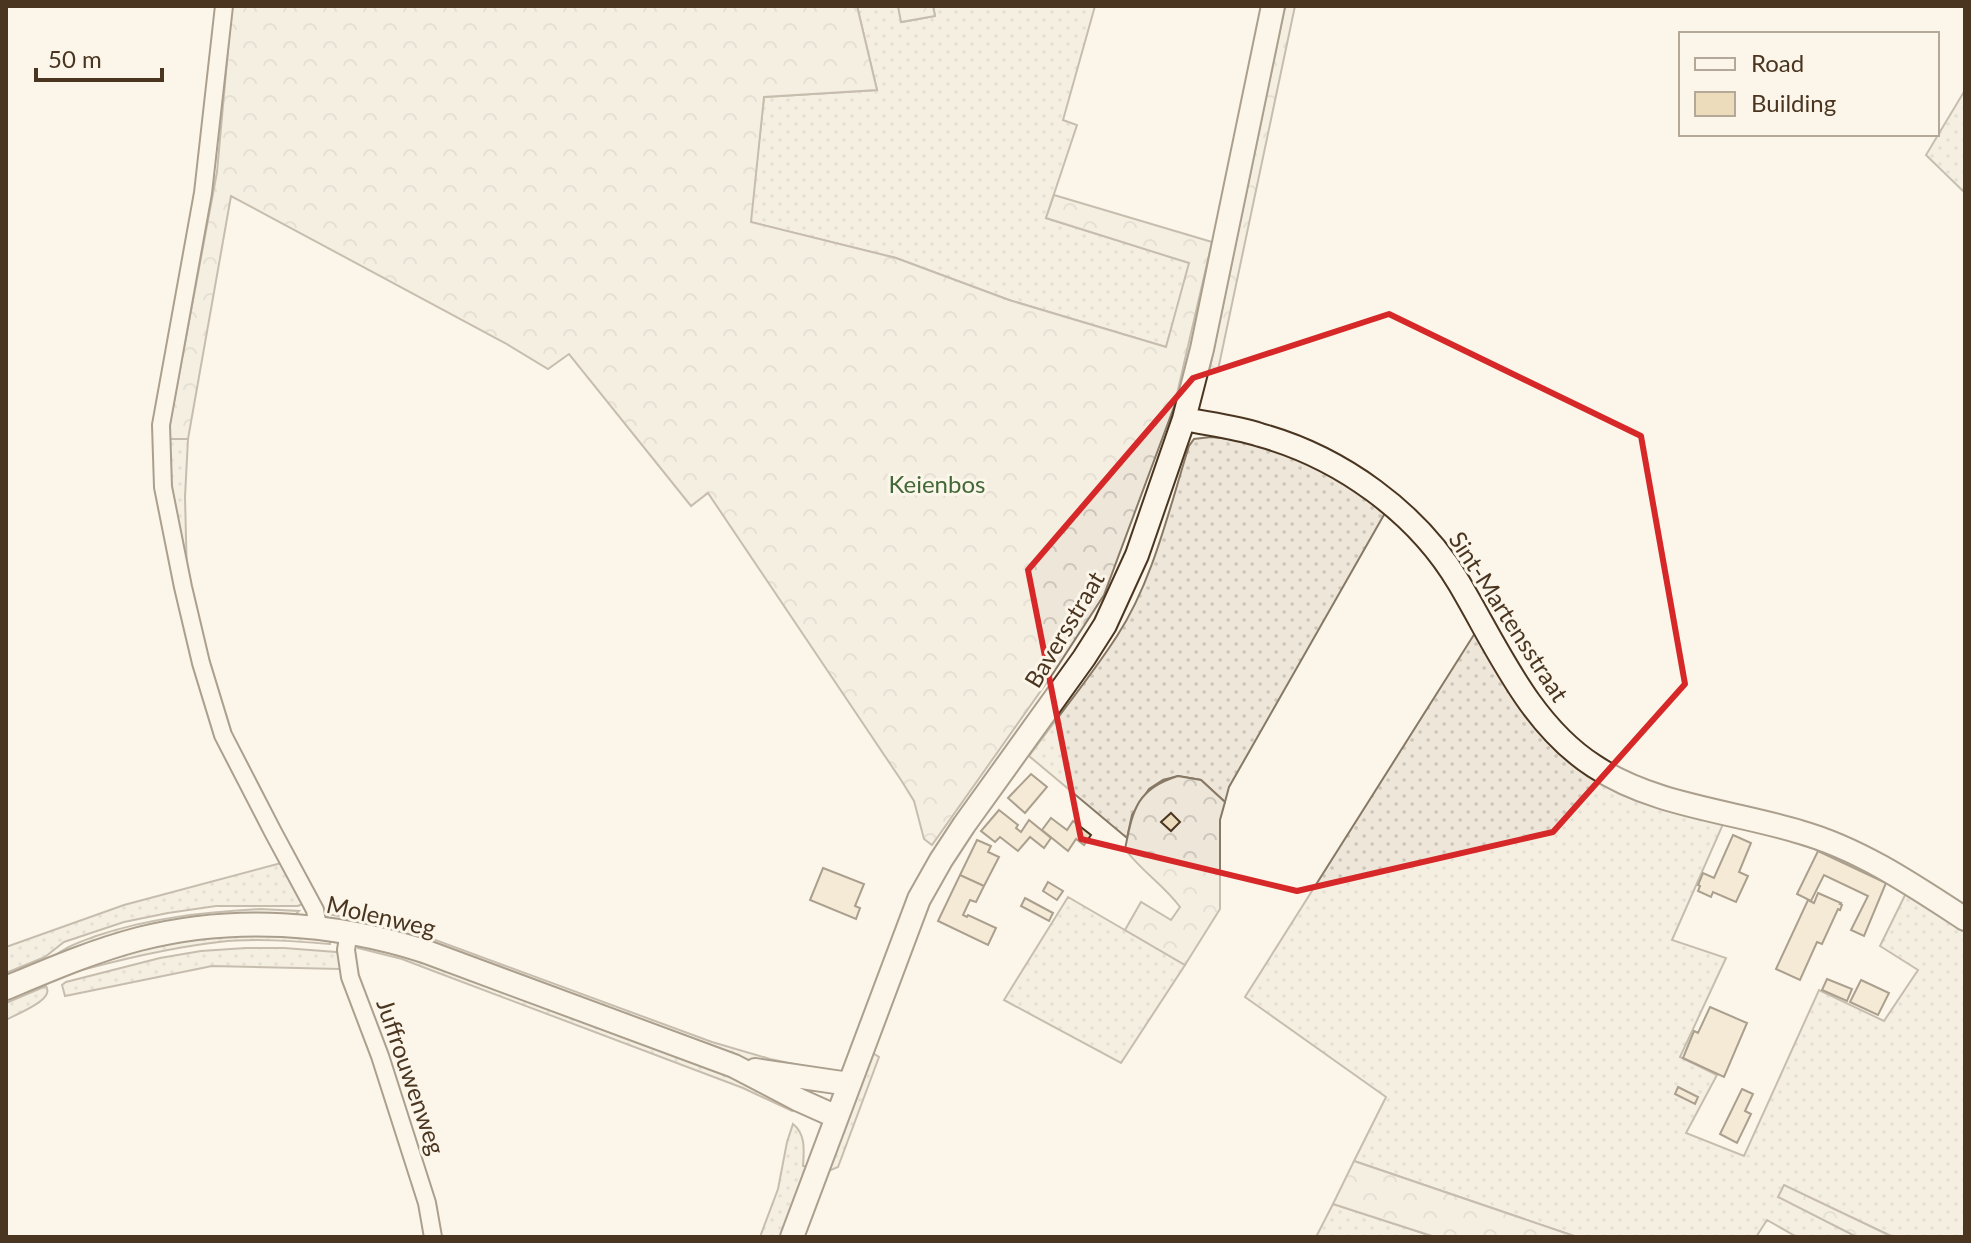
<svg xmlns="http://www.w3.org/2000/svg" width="1971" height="1243" viewBox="0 0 1971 1243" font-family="Lato,sans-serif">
	<defs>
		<pattern id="grass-dots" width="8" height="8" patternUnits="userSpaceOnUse" patternTransform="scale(2)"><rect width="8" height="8" fill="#ede6d9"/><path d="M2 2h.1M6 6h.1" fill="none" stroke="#cdc6ba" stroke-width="1.8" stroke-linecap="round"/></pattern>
		<pattern id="forest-crowns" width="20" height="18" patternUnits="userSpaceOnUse" patternTransform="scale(2)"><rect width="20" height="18" fill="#ede6d9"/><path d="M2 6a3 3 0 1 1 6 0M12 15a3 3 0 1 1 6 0" fill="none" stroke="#cdc6ba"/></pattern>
	</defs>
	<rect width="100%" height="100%" fill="#fbf6e9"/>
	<path fill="url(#grass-dots)" stroke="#887966" stroke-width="2" d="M857,6H898L902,22L935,16L933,6H1095L1063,120L1077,125L1046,218L1190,263L1166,347L1009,300L896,258L750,222L764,97L877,90Z
		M1965,90V193L1926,155Z
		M1211,437C1252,440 1292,454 1329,474C1349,485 1367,500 1385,513L1229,787L1225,802L1201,780L1178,776L1163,780L1149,789L1132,815L1127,838L1029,756C1058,716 1090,678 1117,636C1153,581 1169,509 1189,446L1194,439Z
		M167,439H188L185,497L187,577L174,518Z
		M1475,633C1506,680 1534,735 1580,769C1615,796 1681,809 1724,822L1672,940L1726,958L1680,1057L1717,1075L1686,1133L1744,1156L1819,990L1884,1021L1918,970L1880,946L1908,889L1965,928V1237H1893L1784,1186L1779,1197L1857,1237H1797L1767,1220L1756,1237H1577L1354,1161L1386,1097L1245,997Z
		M285,862L303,897L302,904L298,906H216L168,913L124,922L64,942L45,957L6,973V947L124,905Z
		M1068,897L1185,965L1121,1063L1004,1000Z
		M260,909L299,911L294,916L52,958C66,946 78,943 96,936C149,918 204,912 260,909Z
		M327,914L387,924L411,931L712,1042L770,1059L808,1067L807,1072L769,1066L735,1057L328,920Z
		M242,934L330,938V944C293,941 256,938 219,942C167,948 118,960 67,974L80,967L168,942Z
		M359,943L409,956L728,1075L794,1106L792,1111L743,1088L436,972L402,959L358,948Z
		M246,948H284L336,952L341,955L340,969L212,966L65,996L62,985L66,982L160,958L201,951Z
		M46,986C47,988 48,991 47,993C45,1003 15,1015 6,1020V1003Z
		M871,1052L879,1057L838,1167L831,1170L827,1169Z
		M793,1124C806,1134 804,1151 803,1166L809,1167L782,1237H760L778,1189L787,1142Z
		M1333,1204L1435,1237H1316Z"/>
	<path fill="url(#forest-crowns)" stroke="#887966" stroke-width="2" d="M232,6H857L877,90L764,97L751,222L896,258L1009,300L1166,347L1189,263L1046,218L1054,195L1212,242L1174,407L1104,595L1052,675L932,845L924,839L914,801L901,780L708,493L691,506L569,354L548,369L505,343L231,196L188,439H167L217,172Z
		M898,6H933L935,16L901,22Z
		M1285,6H1295L1218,370L1209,372Z
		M1178,776L1201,780L1225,802L1220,820V909L1185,965L1125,930L1141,902L1171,920L1180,907C1163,884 1142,872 1125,849C1133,810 1136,789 1178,776Z
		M1354,1161L1577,1237H1435L1333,1204Z
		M1784,1185L1893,1237H1857L1778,1197Z"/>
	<path fill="#ecdcbc" stroke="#4a3520" stroke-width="2" d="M1031,774L1047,787L1025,813L1008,798Z
		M999,810L1018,825L1016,828L1021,832L1029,820L1051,838L1044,848L1030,837L1018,851L1000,837L995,842L981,831Z
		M1171,813L1180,822L1171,831L1161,822Z
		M1051,818L1067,830L1073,821L1091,835L1084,845L1076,839L1068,851L1042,830Z
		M1733,835L1751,843L1739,872L1748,876L1736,902L1713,892L1711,897L1698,891L1700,886L1698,885L1703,873L1714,878Z
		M977,840L991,846L988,852L999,857L984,886L960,875Z
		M1818,851L1886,883L1864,936L1851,930L1868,896L1824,875L1811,901L1797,894Z
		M823,868L864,884L855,906L860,908L856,919L810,900Z
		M960,875L984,886L976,902L970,900L963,915L967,917L968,915L996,928L988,945L938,921Z
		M1048,882L1063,891L1057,900L1043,891Z
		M1818,893L1841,903L1840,904L1842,905L1840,910L1838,909L1822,944L1817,942L1800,980L1776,969L1808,900L1814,903Z
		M1025,898L1053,913L1049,921L1021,906Z
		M1827,979L1852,989L1847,1001L1822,990Z
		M1861,980L1889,993L1878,1015L1850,1002Z
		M1710,1007L1747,1023L1724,1077L1683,1058L1694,1031L1698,1033Z
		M1678,1087L1698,1097L1695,1104L1675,1094Z
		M1742,1089L1753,1094L1745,1111L1751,1114L1737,1143L1720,1134Z"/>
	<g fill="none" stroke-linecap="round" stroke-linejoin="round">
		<g stroke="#4a3520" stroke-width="20">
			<path id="street" d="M224,6L203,193L161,425L163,487L183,587L201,663L223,735L273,832L315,910L318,927
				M349,931L346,950L350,977L380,1056L427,1203L433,1237"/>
		</g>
		<g stroke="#4a3520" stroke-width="26">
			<path id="secondary" d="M1184,419C1209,424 1236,427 1260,435C1340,457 1417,512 1459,583C1497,647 1529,724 1594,766C1654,806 1732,811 1800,832C1860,849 1913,885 1965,919
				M6,988C49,970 93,951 139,939C233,915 332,922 424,951L734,1066L799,1100L837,1117
				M755,1070L849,1084
				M792,1237L919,899L941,860L964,825L1084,658L1105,625L1137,555L1184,419L1202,349L1273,6"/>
		</g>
		<use href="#street" stroke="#fbf6e9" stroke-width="16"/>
		<use href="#secondary" stroke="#fbf6e9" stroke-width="22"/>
	</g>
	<path d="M0 0H1971V1243H0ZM1389,314L1641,436L1685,684L1553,832L1297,891L1081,839L1028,570L1193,378Z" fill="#fbf6e9" fill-opacity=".55" fill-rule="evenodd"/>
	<path fill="none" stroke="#d62828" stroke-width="6" stroke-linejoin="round" d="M1389,314L1641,436L1685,684L1553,832L1297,891L1081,839L1028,570L1193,378Z"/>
	<g text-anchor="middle" stroke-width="6" stroke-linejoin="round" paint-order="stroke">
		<g font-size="24" fill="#436837" stroke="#fbf6e9">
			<text x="937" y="493">Keienbos</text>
		</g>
		<g font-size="24" fill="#4a3520" stroke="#fbf6e9">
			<text transform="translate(1508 617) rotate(57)" y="8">Sint-Martensstraat</text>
			<text transform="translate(1065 630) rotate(-59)" y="8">Baversstraat</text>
			<text transform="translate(381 917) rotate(13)" y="8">Molenweg</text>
			<text transform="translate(410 1077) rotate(71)" y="8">Juffrouwenweg</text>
		</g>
	</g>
	<rect width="1971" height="1243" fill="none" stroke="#4a3520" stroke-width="16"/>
	<rect x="1679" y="32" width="260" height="104" fill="#fbf6e9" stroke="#b4a999" stroke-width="2"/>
	<rect x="1695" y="58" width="40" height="12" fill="#fbf6e9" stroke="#b4a999" stroke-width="2"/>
	<text x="1751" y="72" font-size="24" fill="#4a3520">Road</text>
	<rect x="1695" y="92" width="40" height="24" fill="#ecdcbc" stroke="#b4a999" stroke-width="2"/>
	<text x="1751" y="112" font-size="24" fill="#4a3520">Building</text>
	<path d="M36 68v12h126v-12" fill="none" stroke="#4a3520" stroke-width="4"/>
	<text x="48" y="68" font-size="24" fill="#4a3520" stroke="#fbf6e9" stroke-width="6" paint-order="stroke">50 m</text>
</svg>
